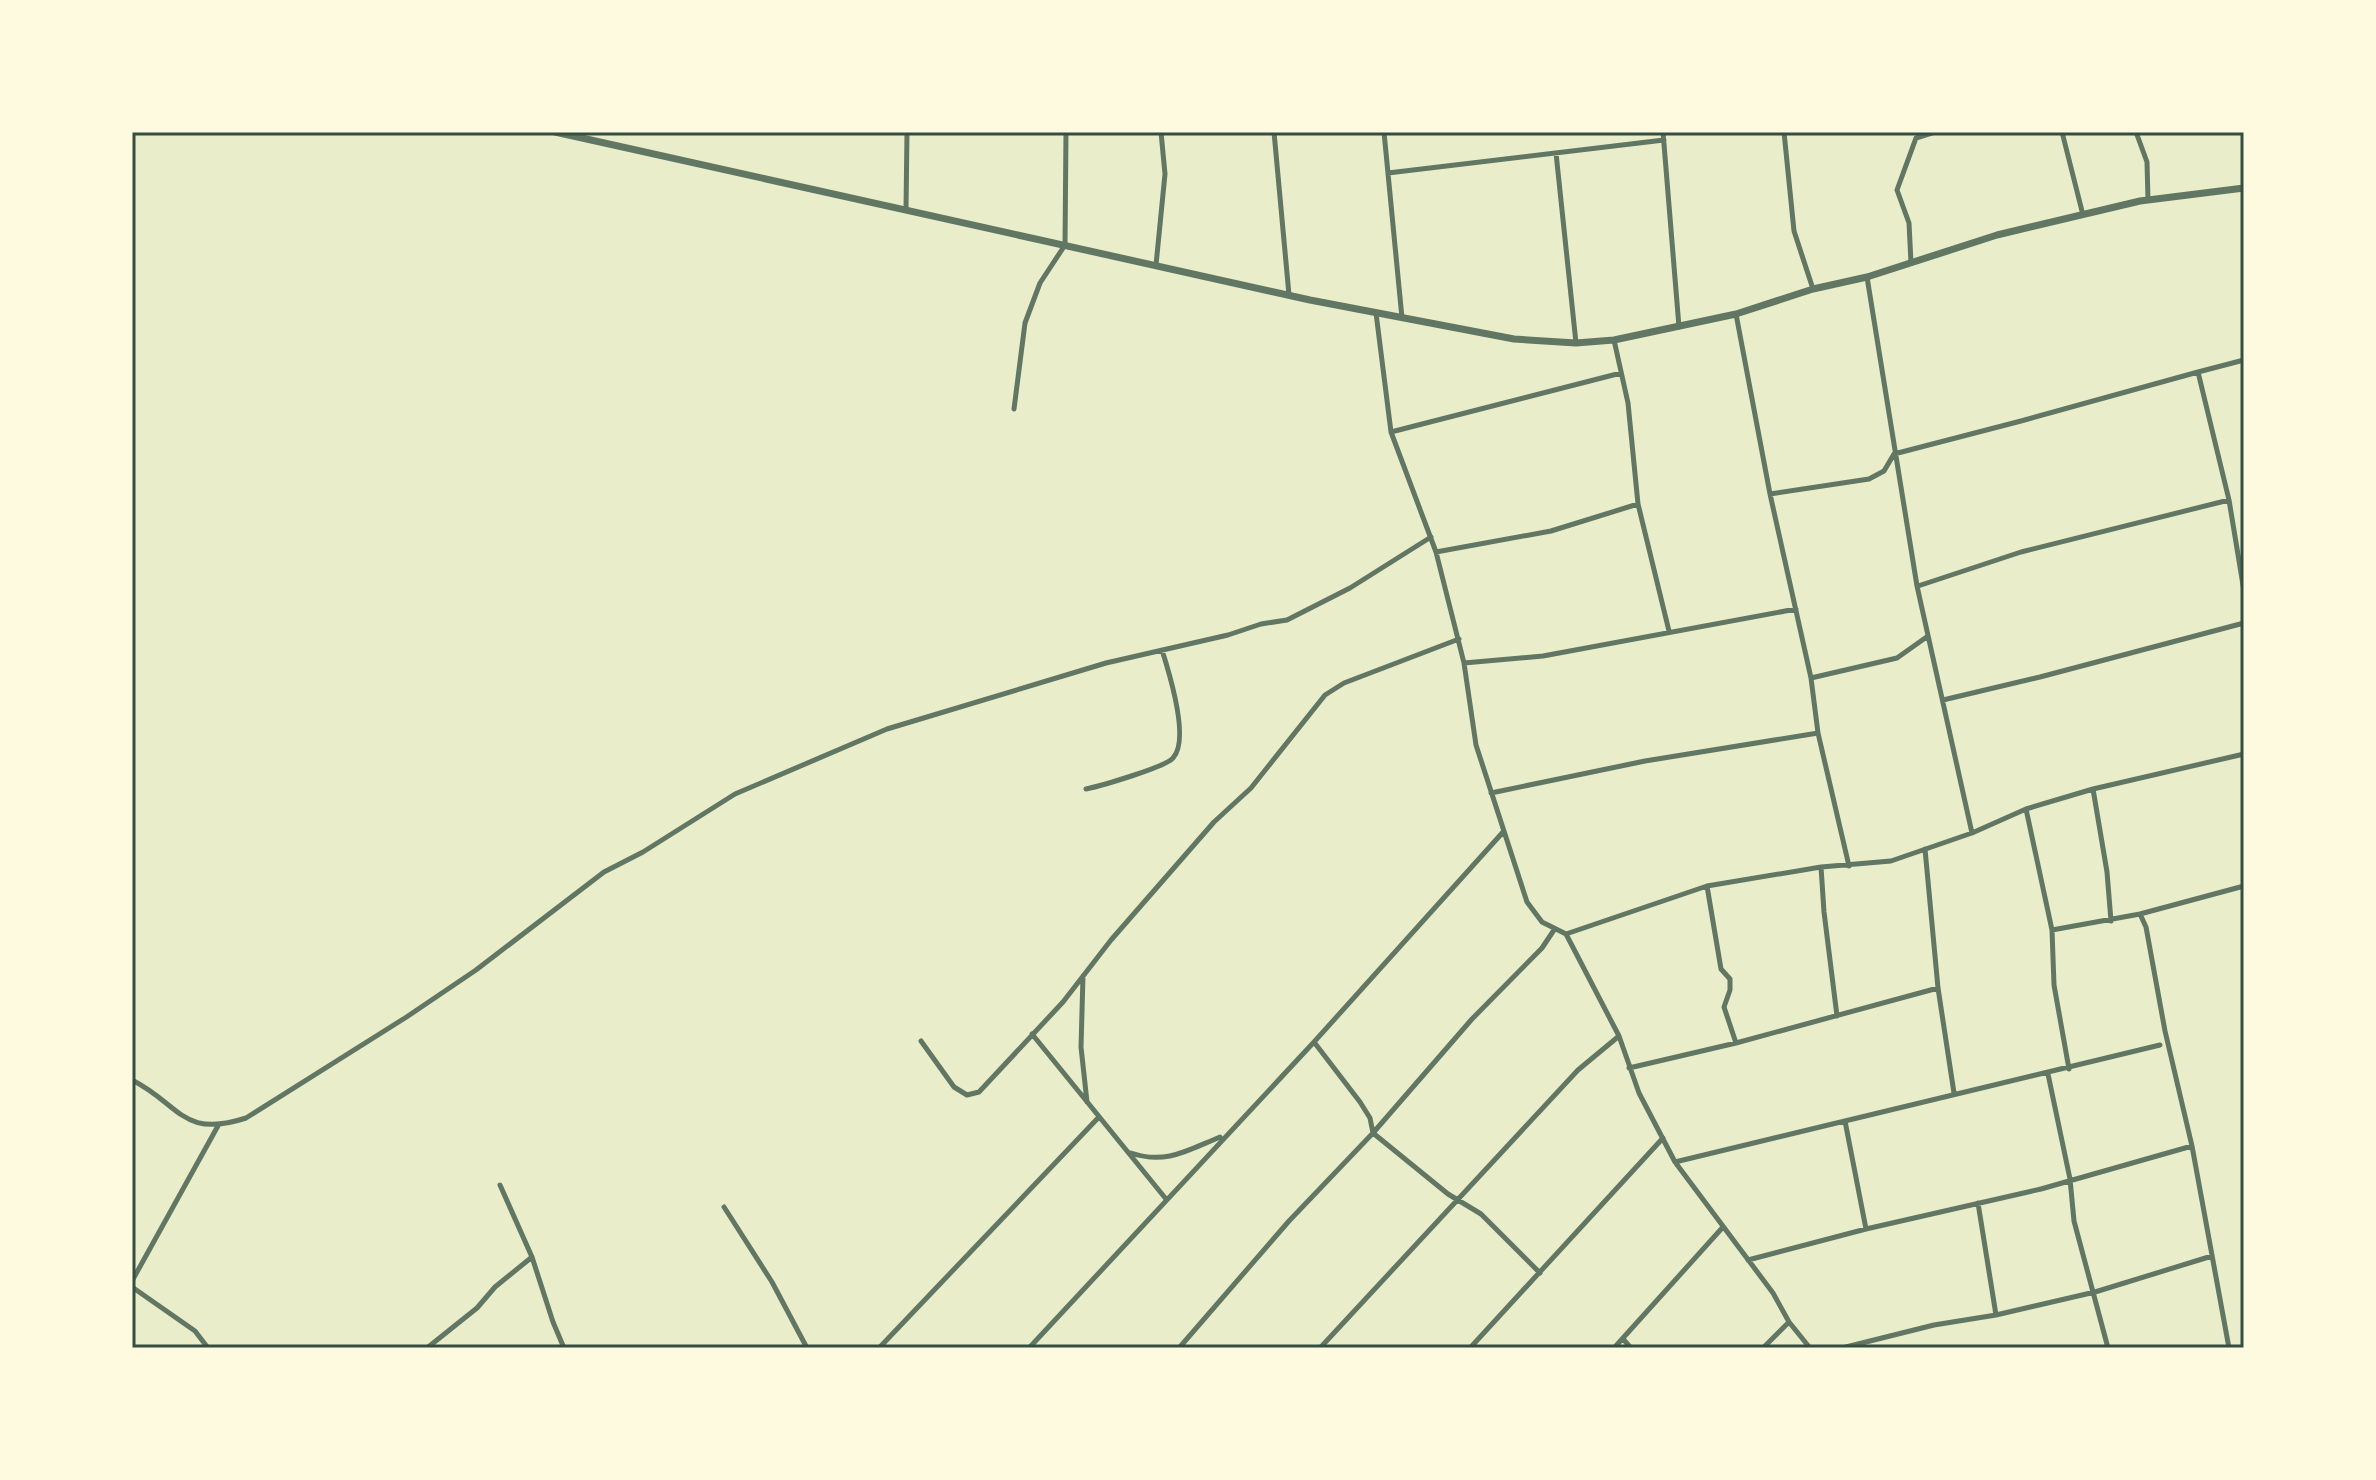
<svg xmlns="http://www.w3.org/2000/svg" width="2376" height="1480" viewBox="0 0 2376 1480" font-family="Quicksand,sans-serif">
	<rect width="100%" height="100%" fill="#e9edc9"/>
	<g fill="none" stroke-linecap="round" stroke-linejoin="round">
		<path stroke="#617663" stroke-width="5" d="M1274,132L1289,295
			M1384,132L1402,318
			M1663,132L1679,327
			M1784,132L1794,231L1813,289
			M2062,132L2083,215
			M2136,132L2147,162L2148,200
			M1556,153L1576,343
			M1388,173L1664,140
			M906,209L907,132
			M1911,263L1909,223L1897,190L1916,138L1935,132
			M1156,265L1165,174L1161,132
			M1867,277L1917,586L1972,833
			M1376,313L1391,432L1436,552L1464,663L1476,745L1527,902L1542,922L1566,934L1619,1036L1639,1093L1675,1162L1773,1293L1789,1322L1810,1348
			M1736,314L1770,494L1811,678L1818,733L1849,866
			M1614,340L1628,403L1638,504L1669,631
			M2244,360L2198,372L2229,500L2244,591
			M1014,409L1025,323L1040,283L1065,245L1066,132
			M1391,432L1621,373
			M1770,494L1869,479L1884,471L1894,454L2021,421L2198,372
			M1436,552L1551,531L1638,504
			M1918,586L2021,552L2229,500
			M1464,663L1543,656L1796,609
			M1811,678L1897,658L1928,636
			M1943,700L2040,677L2244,623
			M1086,789C1100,786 1166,767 1173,758C1190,740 1169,672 1162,650
			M2093,789L2107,872L2111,921
			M1491,793L1645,761L1818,733
			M2026,809L2052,930L2054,985L2069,1069
			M1925,849L1938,988L1954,1093
			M1821,867L1824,912L1837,1016
			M1707,886L1721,969L1730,979V990L1724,1007L1736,1043
			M2140,914L2146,927L2165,1031L2192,1146L2229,1348
			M2052,930L2140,914L2244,886
			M1566,934L1707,886L1821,867L1891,861L1972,833L2026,809L2093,789L2244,754
			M1083,976L1081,1047L1087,1102
			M1032,1034L1166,1199
			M921,1041L954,1087L967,1095L979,1092L1063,1002L1111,940L1214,822L1251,788L1325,695L1344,683L1459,639
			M1314,1042L1360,1102L1370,1118L1373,1133L1448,1194L1481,1214L1540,1273
			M1629,1068L1736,1043L1938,988
			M2048,1074L2070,1179L2074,1221L2108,1348
			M132,1080C180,1104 182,1139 246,1118L405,1018L476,970L604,872L643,852L735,794L887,729L1106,663L1228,635L1261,624L1287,620L1350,588L1431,537
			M1845,1121L1866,1229
			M1131,1153C1166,1165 1188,1150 1220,1137
			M1675,1162L2160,1045
			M500,1185L532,1257L553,1322L564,1348
			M1978,1203L1996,1315
			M724,1207L772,1282L807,1348
			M1748,1260L1866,1229L2041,1189L2192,1146
			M132,1281L219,1124
			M132,1287L195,1331L208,1348
			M1623,1339L1631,1348
			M427,1348L477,1308L495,1287L532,1257
			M879,1348L1098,1118
			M1029,1348L1314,1042L1504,831
			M1179,1348L1289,1221L1373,1133L1472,1019L1542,948L1554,930
			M1320,1348L1578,1070L1619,1036
			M1470,1348L1663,1138
			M1614,1348L1723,1227
			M1763,1348L1789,1322
			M1842,1348L1934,1325L1996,1315L2095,1292L2212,1256"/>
		<path stroke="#617663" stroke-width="7" d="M555,132L1310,300L1514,339L1576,343L1614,340L1736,314L1813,289L1867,277L1997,235L2140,201L2244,188"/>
	</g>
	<rect width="2376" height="1480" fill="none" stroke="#fefae0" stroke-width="268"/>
	<rect x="134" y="134" width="2108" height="1212" fill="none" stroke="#344e41" stroke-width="3"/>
</svg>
